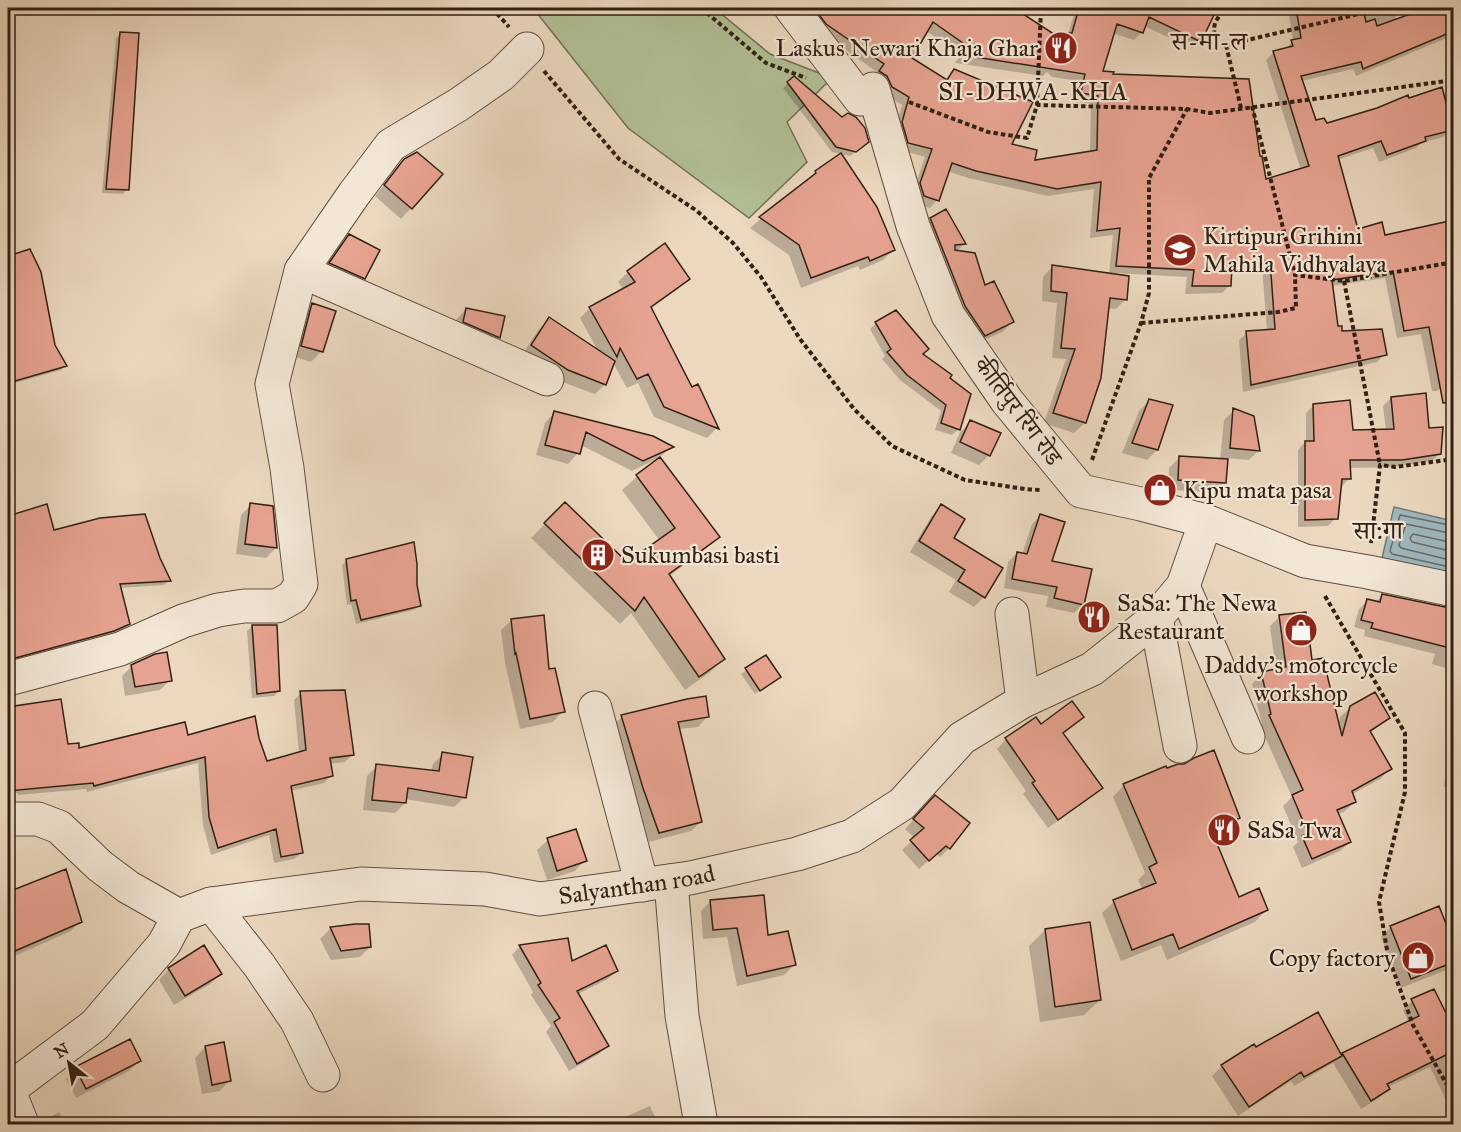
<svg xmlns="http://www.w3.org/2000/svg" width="1461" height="1132" viewBox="0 0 1461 1132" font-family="'IM FELL Great Primer','Noto Serif Devanagari',serif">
	<rect width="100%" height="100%" fill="#ebd8bf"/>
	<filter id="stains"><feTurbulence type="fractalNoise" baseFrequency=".00333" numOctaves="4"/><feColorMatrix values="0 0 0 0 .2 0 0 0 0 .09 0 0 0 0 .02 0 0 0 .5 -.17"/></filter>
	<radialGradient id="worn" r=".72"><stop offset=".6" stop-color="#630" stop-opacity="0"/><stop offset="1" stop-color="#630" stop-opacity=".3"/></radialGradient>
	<path fill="#b2c096" stroke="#727054" stroke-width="1.5" d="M533,8H714L770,54L832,78L787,122L807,162L749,218L628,128Z"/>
	<path fill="#9eb7bd" stroke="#727b79" stroke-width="1.5" d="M1394,507L1453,521V575L1382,558Z"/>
	<path fill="#0003" fill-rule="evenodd" d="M801,8H967L1034,57L1067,37L1076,8H1192L1212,16L1200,41L1192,48L1144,26L1142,32L1134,40L1112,33L1101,72L1112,76L1259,157L1265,181L1301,170L1266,60L1274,52L1284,50L1293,41L1288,8H1393L1397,20L1431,8H1454V35L1356,76L1353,69L1301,81L1315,122L1326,125L1408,100L1443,98L1454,95V126L1451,127V129L1443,137L1421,143L1416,148L1379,162L1373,148L1337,160L1357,230L1384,237L1454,221L1445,383L1437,391H1432L1421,334L1397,338L1385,278L1331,286L1336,328L1341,332L1385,354L1377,362L1243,392L1239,340L1247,333L1267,331L1262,267L1230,272V285L1222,293L1185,294L1187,277L1114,273L1126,299L1116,309L1107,308L1100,378L1085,423L1074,433L1044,423L1066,359L1052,358L1057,303L1042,301L1043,277L1053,266L1109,275L1113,235L1090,238L1094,189L1048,196L968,178L947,171L937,200L930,208L916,203L913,192L925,157L901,150L895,131L902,105L884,94L872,80L877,72L819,31ZM926,31L961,54L955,63L1043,76L1047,72L1052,77L1078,81L1074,100L1091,104L1090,152L1033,162L1010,145L954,71L945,81L910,58Z
		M121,33L127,189L123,194L102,193L116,38Z
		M794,78L862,147L850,156L832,152L783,88Z
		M405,160L411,208L401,219L375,196Z
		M816,172L893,250L883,260L860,270L858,266L801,288L789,255L750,228Z
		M1454,178V206L1448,184Z
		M931,219L964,244L956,252L1012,322L1002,332L974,345L921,230Z
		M350,236L364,278L353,288L320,273L339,246Z
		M29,250L53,345L65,365L61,370L8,385V258Z
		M628,272L688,278L678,289L650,309L692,389L698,386L717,428L707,438L654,417L638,383L627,388L613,363L605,384L595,394L557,380L522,355L539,329L550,319L598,351L580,318L590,308L624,290L618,282Z
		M312,305L334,312L321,352L311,362L292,356L302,315Z
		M466,309L499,337L489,347L453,332L456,320Z
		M876,323L922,354L948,378L959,429L952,435L935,430L941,411L900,380L882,359L885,356L870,329Z
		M1391,398L1428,430L1440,453L1432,461L1392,467L1349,468V479L1341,487L1336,518L1328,526L1298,527V450L1306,441V413L1314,405L1351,432L1386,430L1383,406Z
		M1149,401L1157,450L1147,460L1122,453L1139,411Z
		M1234,410L1259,450L1249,460L1226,458L1225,482L1214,492L1168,490L1169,468L1180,457L1220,460L1224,420Z
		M555,412L671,447L659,458L718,537L703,551L668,577L723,659L709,673L685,690L631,613L620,624L531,538L565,504L627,564L660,541L622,490L657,459L632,471L581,445L578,453L568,464L536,455L545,423Z
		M971,422L989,455L979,465L951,453L960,432Z
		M251,505L276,548L266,558L236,554L241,515Z
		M46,506L53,532L158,558L169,581L164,585L119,588L128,624L123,629L107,636L8,663V518Z
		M941,506L952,539L984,597L974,607L949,592L956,580L910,552L931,517Z
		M1041,515L1050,562L1083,604L1074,613L1046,607L1048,596L1004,588L1008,562L1017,553L1022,554L1032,524Z
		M346,561L415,585L419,606L414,610L356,624L351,604L347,605L342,565Z
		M1382,596L1454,614V670L1432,664L1435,654L1364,636L1365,630L1354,627L1359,609L1367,601L1375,603Z
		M1280,616L1311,662L1338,727L1340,717L1351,707L1388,718L1370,733L1390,769L1380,779L1351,795L1354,802L1344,812L1338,814L1350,842L1340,851L1302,868L1293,847L1298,842L1283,806L1292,797L1260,726L1262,724L1252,684L1262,674L1276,670L1270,626Z
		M512,620L548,671L563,711L553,722L520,729L505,663L501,630Z
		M252,626L279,691L274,696L252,698L247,631Z
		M766,657L779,677L755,694L741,674Z
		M132,666L170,680L160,690L125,696L122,676Z
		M301,693L352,755L345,762L329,764L331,776L324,783L290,791L302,852L294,859L274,863L269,835L211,855L203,825L198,763L87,792L86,789L18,795V793L8,794V709L60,701L66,746L78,750L187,737L257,738L266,763L299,754L294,700Z
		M622,717H707L698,727L678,729L701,822L691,831L649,842L633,799L612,726Z
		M1082,717L1062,734L1101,788L1091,797L1048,828L1023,794L1026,791L997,749L1006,739L1041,726Z
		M1454,729V788L1444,787L1449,733Z
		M443,754L465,797L454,807L405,799V803L395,813L363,810L367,776L377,766L431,772L433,764Z
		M1124,785L1238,818L1226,829L1212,835L1238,899L1266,910L1255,922L1167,960L1161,945L1121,961L1102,913L1114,902L1143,890L1138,880L1145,873L1113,797Z
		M935,797L949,848L940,857L936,854L919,869L902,850L915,838L905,829Z
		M548,840L585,860L575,871L547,880L537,850Z
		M13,892L80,921L71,931L8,959V897Z
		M711,901L766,937L794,965L784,975L737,986L727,937L703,939L701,911Z
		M1454,916V967L1401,988L1381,937L1391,927L1443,920Z
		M1088,924L1100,1000L1084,1015L1040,1022L1029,946L1044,931Z
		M368,926L370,947L360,957L331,960L320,939L330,929Z
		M520,946L570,963L617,971L608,979L578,994L607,1045L599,1054L569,1071L546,1032L551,1026L531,995L533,992L512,955Z
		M169,969L220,974L210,984L174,1005L159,980Z
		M1412,1001L1454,1033L1453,1114L1430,1067L1388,1087L1389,1089L1379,1098L1361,1109L1333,1063L1294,1086L1291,1081L1238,1116L1212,1076L1222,1066L1255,1049L1341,1056L1409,1023L1403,1010Z
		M205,1047L230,1080L220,1091L202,1094L195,1058Z
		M139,1061L129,1071L76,1098L66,1079L76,1069Z
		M650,1106L658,1124H609Z
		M59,1112L66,1124H38L41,1122Z
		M1012,1120L1020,1124H1008Z"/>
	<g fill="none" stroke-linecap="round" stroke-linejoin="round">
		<path stroke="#686c68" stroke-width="1.5" d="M1454,526L1400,515L1390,551L1392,554L1454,568
			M1454,534L1406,524L1399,545L1401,548L1454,561
			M1454,543L1413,534L1410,538L1412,542L1454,552"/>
	</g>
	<path fill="#e7a391" stroke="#312013" stroke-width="1.5" fill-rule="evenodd" d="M814,8H1014L1066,42L1069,33H1072L1079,8H1196L1214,15L1201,42L1149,17L1143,33L1117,24L1103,71L1114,72L1113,74L1249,79L1260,156H1262L1266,179L1309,166L1273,51L1293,46L1291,40L1301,38L1296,8H1363L1366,22L1375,19L1377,26L1427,8H1454V31L1363,69L1361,62L1301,76L1316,120L1324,118L1327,123L1377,108L1408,95L1409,98L1442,87L1453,130L1425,137L1426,141L1387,155L1381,141L1338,156L1358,229L1382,222L1385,235L1454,220V402L1443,403L1429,327L1404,331L1393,271L1332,280L1338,326H1342V331L1382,329L1387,355L1251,385L1246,331L1275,329L1270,260L1232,266L1231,286H1192L1194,270L1116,266L1120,228L1097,231L1101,182L1057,189L976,171L952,163L939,201L924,196L920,183L932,149L908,143L902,122L909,97L892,87L887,76L879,71L884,64L826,24ZM933,22L967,46L962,55L1085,74L1081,93L1098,96L1097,150L1035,160L1037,150L1012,144L1033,102L954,69L947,80L912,58Z
		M120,32L139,33L129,190L106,189Z
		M794,76L842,117L848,113L856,117L865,128L869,142L856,152L836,147L787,82Z
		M417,152L443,174L412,209L384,185L404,159Z
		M841,153L877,207L895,250L870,261L868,257L811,278L799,245L759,217L816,173L815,171Z
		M946,209L966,244L955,245V250L975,253L985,285L994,281L1014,322L985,336L965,306L931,220L930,218Z
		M349,234L380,250L365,279L329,263Z
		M665,243L690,279L651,307L692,387L698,384L719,429L664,407L648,374L637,379L620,348L617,357L589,307L635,282L627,271Z
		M30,249L41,272L55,345L67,366L8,383V256Z
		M1052,265L1129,276L1127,300L1110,298L1101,378L1086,423L1053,413L1075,349L1061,348L1067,293L1051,291Z
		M312,303L336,311L323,352L301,346Z
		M466,308L505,316L500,338L463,322Z
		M896,310L929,349L923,354L952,375L950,378L971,394L960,430L941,423L946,405L907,375L887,352L891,349L875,322Z
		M549,317L615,361L606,385L568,370L531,345Z
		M1426,393L1429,428L1443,427L1441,454L1402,460H1350L1351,479H1342L1338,519L1305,520V441H1314L1313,404L1350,400L1353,430L1394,429L1391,397Z
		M1149,399L1173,405L1158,450L1132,443Z
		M1233,408L1254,416L1260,451L1230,448Z
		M554,411L653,436L674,447L643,461L586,432L580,454L545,445Z
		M970,420L1001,433L990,456L960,442Z
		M1179,456L1228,459L1226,483L1178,480Z
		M660,457L720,537L669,574L725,659L699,677L644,597L635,611L544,523L565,502L627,562L675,528L636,475Z
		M250,503L273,506L277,548L245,544Z
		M47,504L54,530L100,518L145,514L160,558L171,581L120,584L130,624L114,631L8,660V516Z
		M941,504L965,519L954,538L1003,568L985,598L958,581L965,570L919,541Z
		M1040,514L1065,522L1052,561L1092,569L1084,605L1054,598L1057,587L1012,579L1017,552L1027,554Z
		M414,542L417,564V585L421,606L361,620L356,600L351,601L346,559Z
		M1382,594L1450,608L1448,616L1454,617V649L1371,628L1373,623L1361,620L1367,599L1380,602Z
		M1306,612L1312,660L1323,658L1342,736L1350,706L1375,692L1390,718L1370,731L1392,769L1352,791L1356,802L1337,810L1351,842L1312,859L1302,836L1308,833L1292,795L1303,790L1269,715L1271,714L1261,672L1286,667L1279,615Z
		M544,615L549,669L555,668L565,712L530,719L516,653L515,654L511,619Z
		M252,625H277L280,691L257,694Z
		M167,652L172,681L135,687L131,665L155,654Z
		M766,655L781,677L760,691L745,668Z
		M345,690L354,755L330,758L333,776L291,786L303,853L281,857L276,829L218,848L209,817L205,757L94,786L93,783L8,791V750H13L8,707L61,699L68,744L79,743V748L185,722L188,735L255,716L259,738L267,761L306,750L300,691Z
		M706,696L709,717L678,722L702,822L659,833L643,788L621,715L687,699Z
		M1072,701L1084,717L1063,733L1103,788L1058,820L1032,783L1035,781L1005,738L1036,717L1041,724Z
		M1214,750L1240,818L1211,829L1239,897L1259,888L1268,910L1179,949L1173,934L1132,950L1113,900L1156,883L1149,867L1157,863L1123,784L1166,766L1167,768L1178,764H1184L1194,758Z
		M442,752L473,757L466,798L408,788L406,803L372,800L376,764L439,771Z
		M935,795L970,823L950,849L946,846L929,861L910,840L924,828L913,819Z
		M576,829L587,861L557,871L547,838Z
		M66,869L82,922L8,954V892Z
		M764,895L768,935L788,931L796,965L747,976L737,928L713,930L710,900Z
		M1439,906L1454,944V962L1411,979L1390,926Z
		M1090,922L1101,1000L1055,1007L1045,929Z
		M355,924H369L371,947L341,951L330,927Z
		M568,938L572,961L606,945L618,971L577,991L609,1046L577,1064L554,1022L560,1018L538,985L541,983L519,945Z
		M204,945L222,974L185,996L168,968Z
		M1434,989L1454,1029V1051L1387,1084L1390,1089L1371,1101L1342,1053L1419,1016L1411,999Z
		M1318,1012L1342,1056L1304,1077L1301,1072L1249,1107L1221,1065L1254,1044L1256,1047Z
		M130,1039L141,1061L86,1089L75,1067Z
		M224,1042L231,1081L212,1085L205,1046Z"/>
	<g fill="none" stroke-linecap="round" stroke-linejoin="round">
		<g stroke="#604e3e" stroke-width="35">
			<g id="minor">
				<path d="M791,8L860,99L873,89L913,226L948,315L1007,401L1081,491L1141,504L1206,521L1305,561L1368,572L1454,590"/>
				<path d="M301,271L547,379"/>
				<path d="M1183,586L1248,737"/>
				<path d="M1012,614L1023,701"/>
				<path d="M1156,618L1180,746"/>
				<path d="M8,679L120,649L183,621L218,610L244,606H277L293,597L301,584L287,468L272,384L301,271L354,194L391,145L458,105L501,75L527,49"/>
				<path d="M595,708L642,885"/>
				<path d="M8,819H38L59,827L100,866L128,887L179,916"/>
				<path d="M671,881L682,1016L701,1124"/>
				<path d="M211,904L259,965L297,1021L323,1075"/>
				<path d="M8,1089L22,1124"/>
				<path id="s1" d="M8,1090L95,1025L164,944L179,916L211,904L361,884L485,889L540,899L690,878L797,854L852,836L902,804L962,738L1023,701L1092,669L1156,618L1183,586L1206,521"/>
			</g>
		</g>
		<path stroke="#312013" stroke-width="4" stroke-dasharray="4.5 3" stroke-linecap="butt" d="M492,8L509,27
			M701,8L766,63L806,78
			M1215,35C1212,24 1217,18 1225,10L1224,8
			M544,71L619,159L697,211L733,243L761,277L800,339L854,409L892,446L965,480L1025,489L1041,490
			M909,102L988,132L1027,138L1037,105L1187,109L1210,113L1454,80
			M1037,105L1041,8
			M1252,106L1295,275L1344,281L1454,262
			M1241,108L1226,45L1384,8
			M1344,281L1380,465
			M1141,323L1278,312L1296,308L1295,275
			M1092,460L1141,323L1149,293V178L1187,109
			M1371,543L1380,465L1395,467L1454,459
			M1325,596L1405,733V792L1379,902L1388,956L1413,1025L1454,1097"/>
		<use href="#minor" stroke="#f2e6d5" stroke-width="33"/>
	</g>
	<defs>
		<g id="restaurant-disc" transform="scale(1.725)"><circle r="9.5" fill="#8f2418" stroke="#f2e6d5"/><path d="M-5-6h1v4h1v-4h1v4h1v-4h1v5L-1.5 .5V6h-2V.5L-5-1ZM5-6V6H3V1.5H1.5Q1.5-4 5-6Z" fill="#fff"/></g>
		<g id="school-disc" transform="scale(1.725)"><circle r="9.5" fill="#8f2418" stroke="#f2e6d5"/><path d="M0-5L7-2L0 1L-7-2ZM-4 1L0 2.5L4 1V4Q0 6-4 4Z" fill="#fff"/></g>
		<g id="shop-disc" transform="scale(1.725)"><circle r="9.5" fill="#8f2418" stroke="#f2e6d5"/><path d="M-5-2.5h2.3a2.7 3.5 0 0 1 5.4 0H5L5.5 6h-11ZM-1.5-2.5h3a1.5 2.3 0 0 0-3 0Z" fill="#fff"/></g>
		<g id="building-disc" transform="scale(1.725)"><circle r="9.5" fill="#8f2418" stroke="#f2e6d5"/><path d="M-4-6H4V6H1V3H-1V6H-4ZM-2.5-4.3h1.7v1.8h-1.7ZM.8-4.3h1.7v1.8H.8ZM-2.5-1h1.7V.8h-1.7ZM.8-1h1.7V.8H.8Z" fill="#fff"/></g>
	</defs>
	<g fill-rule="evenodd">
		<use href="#restaurant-disc" x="1061" y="48"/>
		<use href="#school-disc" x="1180" y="250"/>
		<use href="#shop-disc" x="1160" y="490"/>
		<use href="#building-disc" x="598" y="555"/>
		<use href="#restaurant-disc" x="1094" y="617"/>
		<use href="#shop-disc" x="1301" y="630"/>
		<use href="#restaurant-disc" x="1224" y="830"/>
		<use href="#shop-disc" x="1418" y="958"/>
	</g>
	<g text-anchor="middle" stroke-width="4.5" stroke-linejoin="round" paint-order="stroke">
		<g font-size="24" fill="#312013" stroke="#f2e6d5" text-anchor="start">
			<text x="1038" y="56" text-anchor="end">Laskus Newari Khaja Ghar</text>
			<text x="1203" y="244">Kirtipur Grihini<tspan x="1203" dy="28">Mahila Vidhyalaya</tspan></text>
			<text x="1183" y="498">Kipu mata pasa</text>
			<text x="621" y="563">Sukumbasi basti</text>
			<text x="1117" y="611">SaSa: The Newa<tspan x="1117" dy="28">Restaurant</tspan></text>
			<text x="1301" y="673" text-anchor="middle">Daddy's motorcycle<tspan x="1301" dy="28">workshop</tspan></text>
			<text x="1247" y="838">SaSa Twa</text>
			<text x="1395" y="966" text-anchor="end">Copy factory</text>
		</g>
		<g font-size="24" fill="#312013" stroke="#f2e6d5">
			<text transform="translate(1018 411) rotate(53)" y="8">कीर्तिपुर रिंग रोड</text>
			<text dy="8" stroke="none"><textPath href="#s1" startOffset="710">Salyanthan road</textPath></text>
		</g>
		<g font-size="26" fill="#312013" stroke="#f2e6d5">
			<text x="1209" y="50">स-मा-ल</text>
			<text x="1033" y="100">SI-DHWA-KHA</text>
			<text x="1378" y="539">सा:गा</text>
		</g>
	</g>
	<rect width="1461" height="1132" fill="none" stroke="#ebd8bf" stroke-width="30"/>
	<rect x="9" y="9" width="1443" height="1114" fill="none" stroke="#312013" stroke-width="3"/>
	<rect x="15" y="15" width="1431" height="1102" fill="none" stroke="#312013" stroke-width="1.5"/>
	<g transform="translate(69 1063) rotate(329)" stroke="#f2e6d5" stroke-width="4.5" paint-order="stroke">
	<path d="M0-4.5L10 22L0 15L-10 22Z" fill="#312013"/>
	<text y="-9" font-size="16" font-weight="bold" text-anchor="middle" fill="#312013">N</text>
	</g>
	<rect width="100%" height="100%" filter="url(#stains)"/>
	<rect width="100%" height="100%" fill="url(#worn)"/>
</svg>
